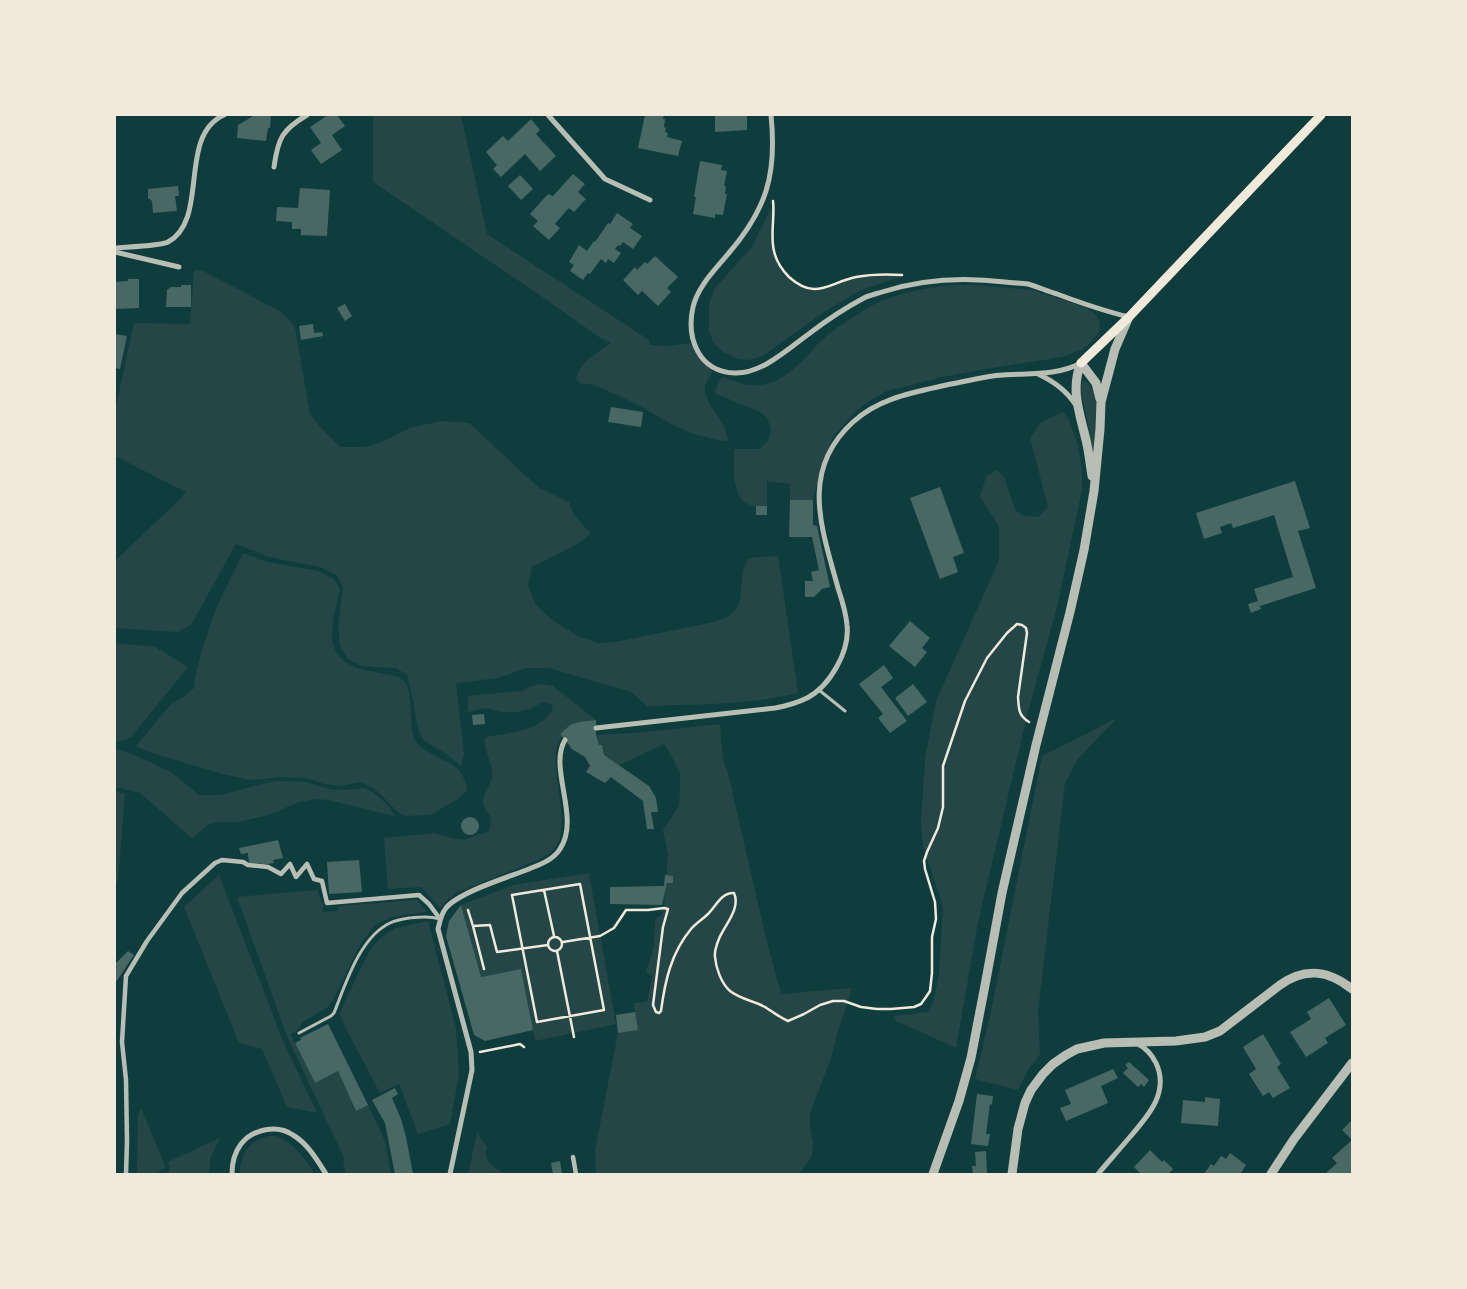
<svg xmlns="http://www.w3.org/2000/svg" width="1467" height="1289" viewBox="0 0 1467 1289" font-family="'Times New Roman',serif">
	<rect width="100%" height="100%" fill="#0f3d3e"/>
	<path fill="#244646" d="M373,115H461L487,234L649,340L650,345L667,346L690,343L696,352L714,369C711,374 706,382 705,387C704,406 726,420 728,439L726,441H721L690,433L669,423L637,404L592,384H581L576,379C580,360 597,354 611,343L599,337L544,298L373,182Z
		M774,203C774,216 771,238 773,249C775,259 782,269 789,276C816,301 827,284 856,277C873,274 889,274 906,275L861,290L827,310L764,355L751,360L738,359L723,352L713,342L709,331V308L710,301L715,288L752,247Z
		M194,270L203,271L280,311L290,320L295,328L310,414L320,427L340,447H364L379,443L412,427L443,421L469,423L539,488L569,502C573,516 581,523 591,533L579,543L532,567L528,586L536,605L552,620L578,636L598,643L615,642L714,622L729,616L737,608L740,598L743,570L748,559L756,557L778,556L798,693C750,705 698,704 647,706L631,692L549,668H526L498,678L456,683L464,754L461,766L445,753L423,740L418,729L413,699L407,675L396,668L361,666L348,659L340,646L338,625L343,588L337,575L320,567L269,557L236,544L191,625L177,632L115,628V561L179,500L186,492L115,456V411L134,323L190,324Z
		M954,285H975L1033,290L1085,307L1096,315L1100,323L1099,332L1089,344L1083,349L1062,357L980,370L943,377L887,391L872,399L857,410L833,437L823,460L813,500H790V484L767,481V510C760,507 750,506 744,502C732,492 734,463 734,449H759L768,441L771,429L767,418L760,412L714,393L722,376C752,391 774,388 798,365C807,357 814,347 822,340C835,328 852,318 866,309C892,293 924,288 954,285Z
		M1085,381C1105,392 1095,438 1094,457L1081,389L1082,382Z
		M1063,412L1069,420L1078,445L1082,469V490L1057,607L1028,712L978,922L956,1048L896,1021L894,1016L928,1012L934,999L939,974L943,907L923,846L921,823L925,759L936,701L999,560V526L980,497L986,477L996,470L1004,477L1015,510L1022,515L1038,517L1048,507L1030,438L1040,423Z
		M243,553L267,562L319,571L334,579L340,589C330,631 320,664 375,672C384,674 397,674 404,681C414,691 408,727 415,740C429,762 464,756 467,791L458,799L430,815L405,816L399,813L374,788L360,782L341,786L324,784L306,778L280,777L251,780L222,774L149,752L136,746L171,704L185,696L194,688L195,677L202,650L216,608Z
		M115,643L155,647L188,667L131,737L119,742L115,740Z
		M541,684L553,686L596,720L570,725L560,734L562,736C560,740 558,743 557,747C550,775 573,827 554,849C549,854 543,857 538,860L456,893L447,900L440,908L421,887L388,889L384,838L435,833L448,837L464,840L489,831C495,812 485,816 483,802C482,797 491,784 492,777C494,764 483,751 485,738C492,735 498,735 505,734C522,731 544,726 553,709L551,704L543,702L530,709L516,712H501L485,708L468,712V696L522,691L531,686Z
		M1117,718L1078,759L1065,783L1038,1011L1040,1054L1028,1070L1018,1090L975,1079L991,1011L1042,756Z
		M721,724L720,725L723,760L728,773L765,934L781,994L852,988L837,1035L830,1061L810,1113V1128L813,1143L812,1156L799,1174H596L595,1150L618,1033L637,1030L634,1003L647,1002L652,976L646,972L654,947L655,919L661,915L664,908L668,854L663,830L679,806L680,788V773L671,755L664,744L618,766L604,755L602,745H599L596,735L634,733Z
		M115,749L132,754L171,772L199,795H222L250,787L276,781L305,782L333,790H349L363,788L374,793L389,806L395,816L328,800L314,799L296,803L269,815L238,822H222L209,824L192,838L140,793L115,787Z
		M115,791L125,794L118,881L115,882Z
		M589,873L616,1024L535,1041L521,969L481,977L461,905L513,885Z
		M219,875L283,1041L317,1113L287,1107L262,1049L239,1043L184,907Z
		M317,890L323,904V912L337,911L339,906L417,900L425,910L426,912L391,917L375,925L360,945L333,1000L328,1007L303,1022L296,1031L290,1034L315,1083L338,1071L356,1110L368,1105L385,1141L391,1174H346L343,1162L345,1160L287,1036L237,897Z
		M428,921L456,1028L459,1074L450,1124L418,1134L399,1084L380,1093L345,1027L340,1015L343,1005L369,952L380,938L395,928Z
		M141,1108L166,1168L155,1174H137L138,1114Z
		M477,1133L487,1147C482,1162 494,1168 505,1174H468Z
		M268,1136C269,1136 276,1136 276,1136C292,1140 307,1162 315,1174H240C239,1162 245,1147 256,1141C259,1139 264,1138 268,1136Z
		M220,1138L210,1159L209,1174H170L168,1172L170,1169L168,1162Z"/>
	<path fill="#486865" d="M255,115H271L270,128H268L266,141L237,138L238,125Z
		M328,115H337L345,126L332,135L342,150L321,164L311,150L321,143L310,127Z
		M645,115H664L663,119H665L664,127L666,128L665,132L668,133L667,137L682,141L678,156L638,148Z
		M715,115H747V130L715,132Z
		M531,119L540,130L536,134L556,156L540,171L525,154L501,177L493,169L497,165L486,152L503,136L508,141Z
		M700,161L722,165L721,170L727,171L724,186H726L725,194H727L723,215L715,214V218L693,214L696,197H694Z
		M573,174L585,184L578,192L586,199L574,212L569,208L560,218L555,224L560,228L549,240L533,226L538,221L530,214L548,194L553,196Z
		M520,175L533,189L521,200L508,186Z
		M178,186L179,196H175L177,211L153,213L152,201L148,198V189Z
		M300,188L330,190L327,236L301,235V229H292V222L276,221L277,207L298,208Z
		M617,213L633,224L630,228L642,236L633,249L623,242L620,246L618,245L615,249L621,253L614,263L608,259L606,263L601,259L590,274L588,273L583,280L570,271L574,265L569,262L579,245L587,251L594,241L595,242L608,223L610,224Z
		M655,256L678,277L667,288L671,292L658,306L642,291L638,295L623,280L635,267L637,270L645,262L647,264Z
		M128,279H139V308L115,309V282L128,281Z
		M181,285H191V307H166L167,290L171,287H181Z
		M345,304L352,316L345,321L337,308Z
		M313,324L314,333L322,332L323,336L301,340L299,326Z
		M115,334L127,336L120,369L115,368Z
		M611,407L643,412L641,427L608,422Z
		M1295,481L1310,528L1298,531L1316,588L1260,606L1261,609L1251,613L1248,604L1258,601L1254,589L1293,577L1274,515L1233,528L1231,523L1220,527L1222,533L1204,539L1196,513Z
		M940,487L964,553L953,557L958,572L940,579L910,498Z
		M790,500H813V525L817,526L830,587L822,589L814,597H805V581H813L811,572L819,570L812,537H789Z
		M756,506H767V515H756Z
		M910,621L930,638L922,648L927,652L915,667L889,646Z
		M884,665L893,678L881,687L907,721L890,733L878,718L883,714L859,684Z
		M913,684L927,702L908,716L895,698Z
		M484,714L485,724L473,725L472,715Z
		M596,720V735L599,745H602L604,755L649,786L656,798L658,812H651L654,829H647L643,801L611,777L605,783L586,772L590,766L585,757L570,748L571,747L560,734L570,725L579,722Z
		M461 826a9 9 0 1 1 18 0a9 9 0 1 1-18 0Z
		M278,840L283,858L273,860L274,863L261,865V863L249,864L248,853L241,854L239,848Z
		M359,860L362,892L329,894L327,862Z
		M665,875L673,876V883H667L662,905L610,904V887L664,886Z
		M461,905L481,977L521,969L533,1030L485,1041L474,1035L446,936L449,921Z
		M128,951L134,955L116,982L115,981V969L117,968L115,964Z
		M1329,998L1346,1025L1325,1038L1328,1043L1306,1057L1290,1032L1311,1019L1307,1012Z
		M635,1012L638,1030L618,1033L616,1015Z
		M328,1024L368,1105L356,1111L338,1071L315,1083L295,1043L301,1040L300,1038Z
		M1263,1034L1281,1064L1277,1067L1290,1088L1273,1098L1269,1092L1263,1096L1249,1074L1256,1069L1243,1047Z
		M1129,1062L1149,1080L1144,1087L1141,1084L1138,1087L1123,1073L1128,1068L1125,1065Z
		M1113,1069L1118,1078L1101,1086L1108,1103L1066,1121L1060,1108L1071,1104L1065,1090Z
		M395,1088L398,1094L392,1098L401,1119L406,1137L413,1174H395L385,1123L372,1100Z
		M977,1094L993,1096L992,1105L990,1104L986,1134H990L988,1146L971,1144Z
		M1205,1097L1220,1099L1218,1126L1181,1123L1183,1100L1205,1102Z
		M1352,1120V1174H1325L1337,1163L1332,1158L1352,1140L1342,1130Z
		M1150,1150L1162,1162L1164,1160L1173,1169L1168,1174H1139L1140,1173L1134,1167Z
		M986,1151L987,1174H973L972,1166H976L975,1152Z
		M1230,1153L1246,1165L1240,1174H1204L1211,1164L1214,1166L1221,1156L1226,1159Z
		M560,1161L562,1174H553L551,1163Z"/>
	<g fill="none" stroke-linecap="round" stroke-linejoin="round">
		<path stroke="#f1e9da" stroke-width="2.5" d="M773,201C775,217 770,235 774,251C776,260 782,270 789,277C816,301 828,283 856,277C872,274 886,274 902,275
			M580,884L604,1010L537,1022L512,895Z
			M544,890L554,936
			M468,910L473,926
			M548 944a7 7 0 1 1 14 0a7 7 0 1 1-14 0Z
			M563,942L600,936L614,928L626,910H648L664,908L668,909L663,927L653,1005L656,1012L659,1013L661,1011C665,981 671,953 691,929C696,923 703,919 708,914C716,906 722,892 734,893C740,906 729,920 723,931C719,937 714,950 715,957C716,968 721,983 730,991C740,999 754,1001 765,1007C773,1012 779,1017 788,1021L804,1014L820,1005L833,1001H844L861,1007L877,1009H891L914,1007L921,1004L926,997L930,991L932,973V937L936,919L935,902L925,869L924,861L927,852L938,828L943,807V766L965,701L987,658L1007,633L1017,624L1022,625L1026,628L1027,633L1018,697C1019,709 1018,715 1029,722
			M557,951L574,1037
			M484,969L473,926L490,925L497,952L548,945
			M480,1052L520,1044L524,1047"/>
		<path stroke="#b8beb3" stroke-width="3" d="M819,690L845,711
			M299,1033L331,1016L334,1013C346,983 360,937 390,923C396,920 403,919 409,918C420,917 429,916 440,919"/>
		<path stroke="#b8beb3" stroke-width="4.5" d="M573,1157L576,1174
			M126,1174L127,1141L126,1080L122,1042L126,976L147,941L182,893L215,863L222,860L243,862L248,865L268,867L281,874L290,864L296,877L307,864L314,879L322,881L327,903L419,895L429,904L440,919"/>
		<path stroke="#b8beb3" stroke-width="5" d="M548,115L605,179L650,200
			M771,115C777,174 767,209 728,254C715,270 698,286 693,307C686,339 699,372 735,373C762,374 789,348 810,333C827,320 845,308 864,298C870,295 876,294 882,292C922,279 964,277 1005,282C1013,283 1021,283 1028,284C1038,287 1047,291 1057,294C1081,303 1104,311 1129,317
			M274,167C278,138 282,130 307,115
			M115,248C125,247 161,246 168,242C210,219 177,136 224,115
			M115,252L179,267
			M1038,374C1053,381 1066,390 1075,404
			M596,728L775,708C786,706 797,703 807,698C830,686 850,651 847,625C846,613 842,600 838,588C822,529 799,471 853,422C880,397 916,392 951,384C968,381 985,376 1003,375C1029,373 1057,376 1081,363
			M232,1174C232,1163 234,1153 241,1144C253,1129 277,1124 293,1135C308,1144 317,1160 326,1174
			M450,1174L472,1070L471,1052L438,929C440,921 441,914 446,908C459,892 509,877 529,869C541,864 553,860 560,849C581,818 548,768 565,740
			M1098,1174C1108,1162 1119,1150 1129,1138C1147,1117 1170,1093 1156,1063C1152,1055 1146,1048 1138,1044"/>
		<path stroke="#b8beb3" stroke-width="9" d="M1092,476C1090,464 1089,452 1086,440C1080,414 1070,389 1081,363L1096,383L1100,399
			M933,1174L959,1101L971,1058L986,980L1002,893L1036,745L1070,612L1084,550L1094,491L1100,429L1101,402L1115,349L1128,319
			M1012,1174L1018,1129L1025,1103L1031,1090L1043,1074L1053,1064L1066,1055L1077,1049L1104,1043L1176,1041L1205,1037L1220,1031L1280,985C1305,967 1328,970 1352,989
			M1271,1174L1294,1139L1352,1063"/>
		<path stroke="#f1e9da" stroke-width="9" d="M1081,363L1129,317L1321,115"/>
	</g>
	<rect width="1467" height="1289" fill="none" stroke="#f1e9da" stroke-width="232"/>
</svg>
